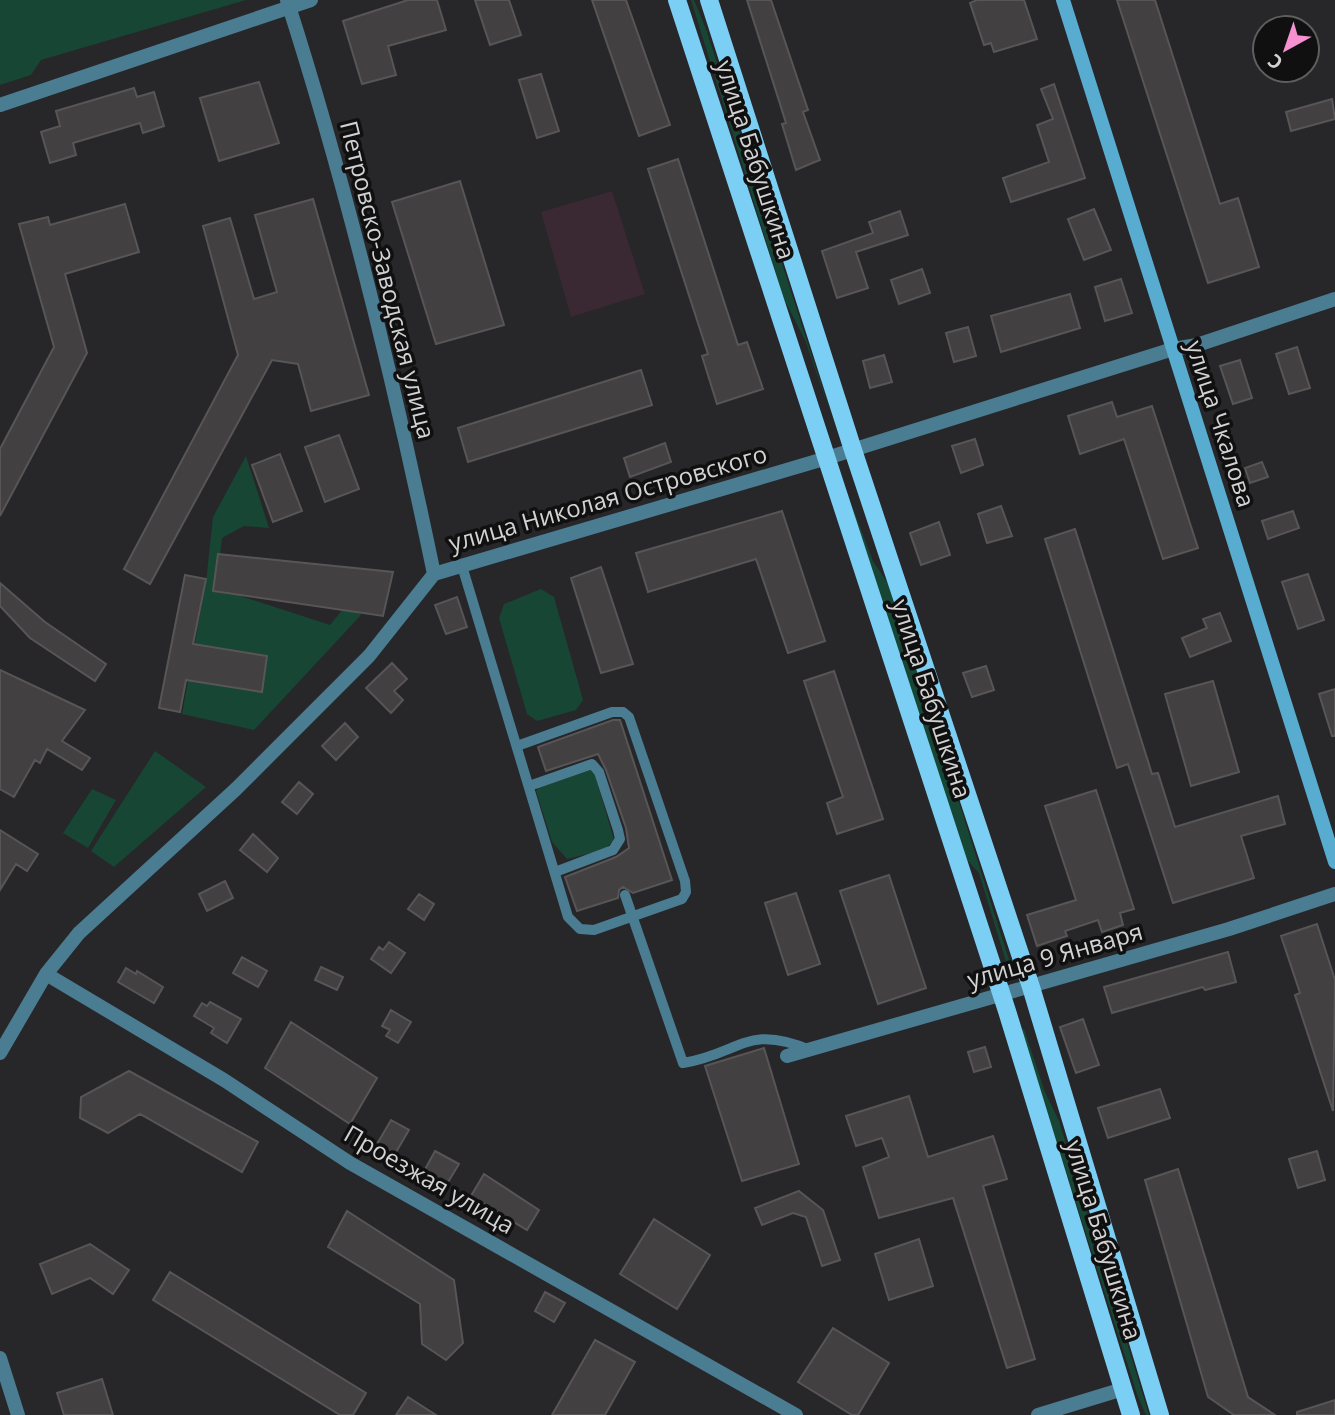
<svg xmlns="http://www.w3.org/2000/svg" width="1335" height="1415" viewBox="0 0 1335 1415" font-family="'Open Sans',sans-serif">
	<rect width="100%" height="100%" fill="#272629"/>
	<path fill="#3a2832" d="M612,191L645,294L571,317L541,212Z"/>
	<path fill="#184634" d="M0,0H246L41,60L31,75L0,85Z
		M691,0H694L706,29L831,415L805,340L784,299Z
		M246,456L269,528L244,526L222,538L216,588L330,625L343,609L355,610L361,615L254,730L182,714L206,582L213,517Z
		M846,490L873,561L891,588L1010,963L1007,965L979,873L965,858Z
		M541,589L554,597L583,700L576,710L537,721L527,714L499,618L504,604Z
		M155,751L206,787L114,867L91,851Z
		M587,769L594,771L614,840L604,850L567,859L552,842L536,791L539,787Z
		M92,789L116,800L88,848L63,833Z
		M1024,1029L1045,1092L1059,1121L1149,1415H1146L1138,1397L1021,1030Z"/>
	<path fill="#424041" stroke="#585557" stroke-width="2" d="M408,0H437L446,30L388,46L396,75L362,84L343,21Z
		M475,0H509L521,35L490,45Z
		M592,0H626L670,125L639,136Z
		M747,0H771L808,110L803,112L820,160L796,170L782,124L786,123Z
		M977,0H1024L1037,39L994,52L991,43L984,45L970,3Z
		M1117,0H1155L1220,204L1238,198L1259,267L1208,283Z
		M541,74L559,131L537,138L519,80Z
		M259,82L279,143L219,161L200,98Z
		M1054,84L1085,178L1011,202L1003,178L1049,162L1037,125L1053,119L1041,89Z
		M134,88L137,97L154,92L164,126L143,133L140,123L73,143L76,155L50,163L41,132L60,126L56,111Z
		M1332,99L1335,119L1291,131L1286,112Z
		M678,159L738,345L747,342L763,389L717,404L702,356L708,354L648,169Z
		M460,181L504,325L436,344L392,202Z
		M313,199L369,395L311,411L298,364L272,360L150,584L124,569L238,355L203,226L230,218L254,299L277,292L255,215Z
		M125,204L139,252L65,274L87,353L0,516V449L54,347L19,224L48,217L50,225Z
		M1094,209L1111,250L1084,260L1068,219Z
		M900,211L908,235L856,252L868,288L837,298L822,251L873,233L869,222Z
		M922,269L930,293L899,304L891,280Z
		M1121,279L1132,313L1105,321L1095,287Z
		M1070,294L1080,328L1001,352L991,316Z
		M968,327L976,356L954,362L946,333Z
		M1297,347L1310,388L1289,394L1276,354Z
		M884,355L892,382L870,388L863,361Z
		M1240,360L1252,398L1233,404L1220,366Z
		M641,370L652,405L468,462L458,428Z
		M1112,402L1117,417L1152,406L1198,548L1163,559L1124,439L1080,454L1068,416Z
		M339,435L359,489L325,502L305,447Z
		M975,439L983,465L961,473L952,446Z
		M665,443L671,462L630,477L624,458Z
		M280,454L302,511L273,522L252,465Z
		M1262,462L1268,477L1250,483L1245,468Z
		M1001,506L1012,536L987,543L978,514Z
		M782,511L825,641L788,653L756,559L648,592L636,553Z
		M1293,511L1299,528L1268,539L1262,521Z
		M939,522L950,555L921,565L910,533Z
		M1075,529L1152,774L1158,773L1175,827L1278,796L1285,824L1241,836L1254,878L1173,903L1128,764L1117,768L1045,539Z
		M218,554L393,572L383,616L213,591Z
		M601,567L633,664L601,673L571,578Z
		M1308,574L1324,620L1298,629L1282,582Z
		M185,575L206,579L193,644L267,656L262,692L186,680L180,712L159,708Z
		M0,583L45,622L106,664L95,681L30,638L0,606Z
		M457,597L467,627L446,634L435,605Z
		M1220,613L1231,641L1190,657L1182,638L1207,628L1203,619Z
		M392,663L407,679L394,691L403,700L391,713L366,688Z
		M986,666L994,690L972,697L963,673Z
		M0,670L85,710L62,741L90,758L82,770L47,749L40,763L35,760L14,797L0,789Z
		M834,671L883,819L837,834L827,803L843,797L804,681Z
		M1213,681L1239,772L1191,786L1165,694Z
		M1335,689V736H1332L1319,694Z
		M613,720H620L672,880L633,893L623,887L619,890L618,898L577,911L565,877L616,857L629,848L626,828L606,770L598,754L546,771L538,747Z
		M345,723L358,737L336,760L322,746Z
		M299,782L313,794L297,814L282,802Z
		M1096,790L1134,909L1120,913L1123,925L1102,932L1098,920L1065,931L1067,936L1037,946L1027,915L1076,900L1045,806Z
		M0,830L38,854L27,871L16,864L0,890Z
		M253,834L278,858L267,872L240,850Z
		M889,875L926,988L878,1004L840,891Z
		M225,881L233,898L207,911L199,894Z
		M796,893L820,964L788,975L765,903Z
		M419,894L434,904L424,920L408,909Z
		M1317,924L1335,980L1333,1111L1295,995L1300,993L1281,936Z
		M389,942L405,953L391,973L371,959L379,947L383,950Z
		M1228,952L1236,982L1205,990L1203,987L1112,1013L1104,987Z
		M242,957L267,971L258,987L233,973Z
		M321,967L343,977L337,990L315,980Z
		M126,968L136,974L137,971L163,987L154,1003L118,982Z
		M210,1002L241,1019L227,1043L211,1033L214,1028L194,1016L202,1003L207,1006Z
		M391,1010L411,1022L398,1043L386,1036L390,1030L382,1026Z
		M1083,1019L1099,1065L1076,1073L1060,1027Z
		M291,1022L377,1078L350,1124L265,1068Z
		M985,1047L991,1067L974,1072L968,1052Z
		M764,1048L799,1164L742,1181L705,1066Z
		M129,1071L258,1142L242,1172L140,1114L108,1133L80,1118L81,1097Z
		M1160,1089L1170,1118L1108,1138L1098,1108Z
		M909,1096L928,1157L993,1136L1007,1179L983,1186L1035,1359L1007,1368L953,1198L879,1218L863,1167L889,1157L882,1138L856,1146L846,1116Z
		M391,1120L409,1130L395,1154L377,1144Z
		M435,1151L459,1164L447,1184L424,1171Z
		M1317,1151L1325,1180L1298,1188L1289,1159Z
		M1178,1169L1248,1397L1275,1415H1234L1208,1397L1145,1180Z
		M484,1174L539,1210L527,1230L471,1196Z
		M799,1191L823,1210L840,1260L822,1266L806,1217L793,1213L762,1225L755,1208Z
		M347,1211L454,1280L463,1343L446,1360L422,1344L420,1304L328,1247Z
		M654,1219L710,1255L677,1309L620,1274Z
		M919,1239L933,1286L889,1300L875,1254Z
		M90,1244L129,1270L113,1294L90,1278L52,1294L40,1264Z
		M170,1272L366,1393L353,1415H340L153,1300Z
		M545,1292L565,1303L554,1322L535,1311Z
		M833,1328L889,1363L858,1415H852L798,1382Z
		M595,1340L635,1362L605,1415H552Z
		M102,1379L113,1415H64L57,1393Z
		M408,1397L436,1415H396Z
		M1335,1400V1415H1297V1412Z"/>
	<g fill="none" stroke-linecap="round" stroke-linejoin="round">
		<path stroke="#4a7c92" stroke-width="10" d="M462,566L568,917L580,929L594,930L682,899L686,892L685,881L629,717L623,712H612L517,746
			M529,786L592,764L599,772L618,830L620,839L613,850L555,872
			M625,895L683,1063C740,1054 746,1023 810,1050"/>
		<path stroke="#4a7c92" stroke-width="14" d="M287,0C347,187 394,381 434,574
			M0,105L311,0
			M46,974L224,1080L350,1163L796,1415
			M0,1053L46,974L79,933L236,789L369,656L434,574L827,458L1173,349L1197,345L1335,299
			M787,1056L1229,929L1335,894
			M0,1358L18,1415
			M1038,1415L1123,1389"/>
		<path stroke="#58acd0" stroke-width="14" d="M1063,0L1335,862"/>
		<path stroke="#7bcff4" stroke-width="18" d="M677,0L1007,1011L1131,1415
			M709,0L853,450L1031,987L1160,1415"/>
	</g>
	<g text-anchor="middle" stroke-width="7" stroke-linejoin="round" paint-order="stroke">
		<g font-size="24" fill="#d2d2d3" stroke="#101011">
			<text transform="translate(755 160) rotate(72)" y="8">улица Бабушкина</text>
			<text transform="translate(387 280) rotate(76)" y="8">Петровско-Заводская улица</text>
			<text transform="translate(1220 424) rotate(72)" y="8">улица Чкалова</text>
			<text transform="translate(608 499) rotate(-16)" y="8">улица Николая Островского</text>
			<text transform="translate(931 699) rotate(72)" y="8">улица Бабушкина</text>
			<text transform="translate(1055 956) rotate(-16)" y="8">улица 9 Января</text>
			<text transform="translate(429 1180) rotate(30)" y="8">Проезжая улица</text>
			<text transform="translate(1103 1240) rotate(73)" y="8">улица Бабушкина</text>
		</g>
	</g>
	<g transform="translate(1286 49) rotate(220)"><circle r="33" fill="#101011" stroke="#5e5e5f" stroke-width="2"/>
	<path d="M0-5L12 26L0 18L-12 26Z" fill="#f690d1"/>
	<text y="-10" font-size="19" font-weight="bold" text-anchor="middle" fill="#d2d2d3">С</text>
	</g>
</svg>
